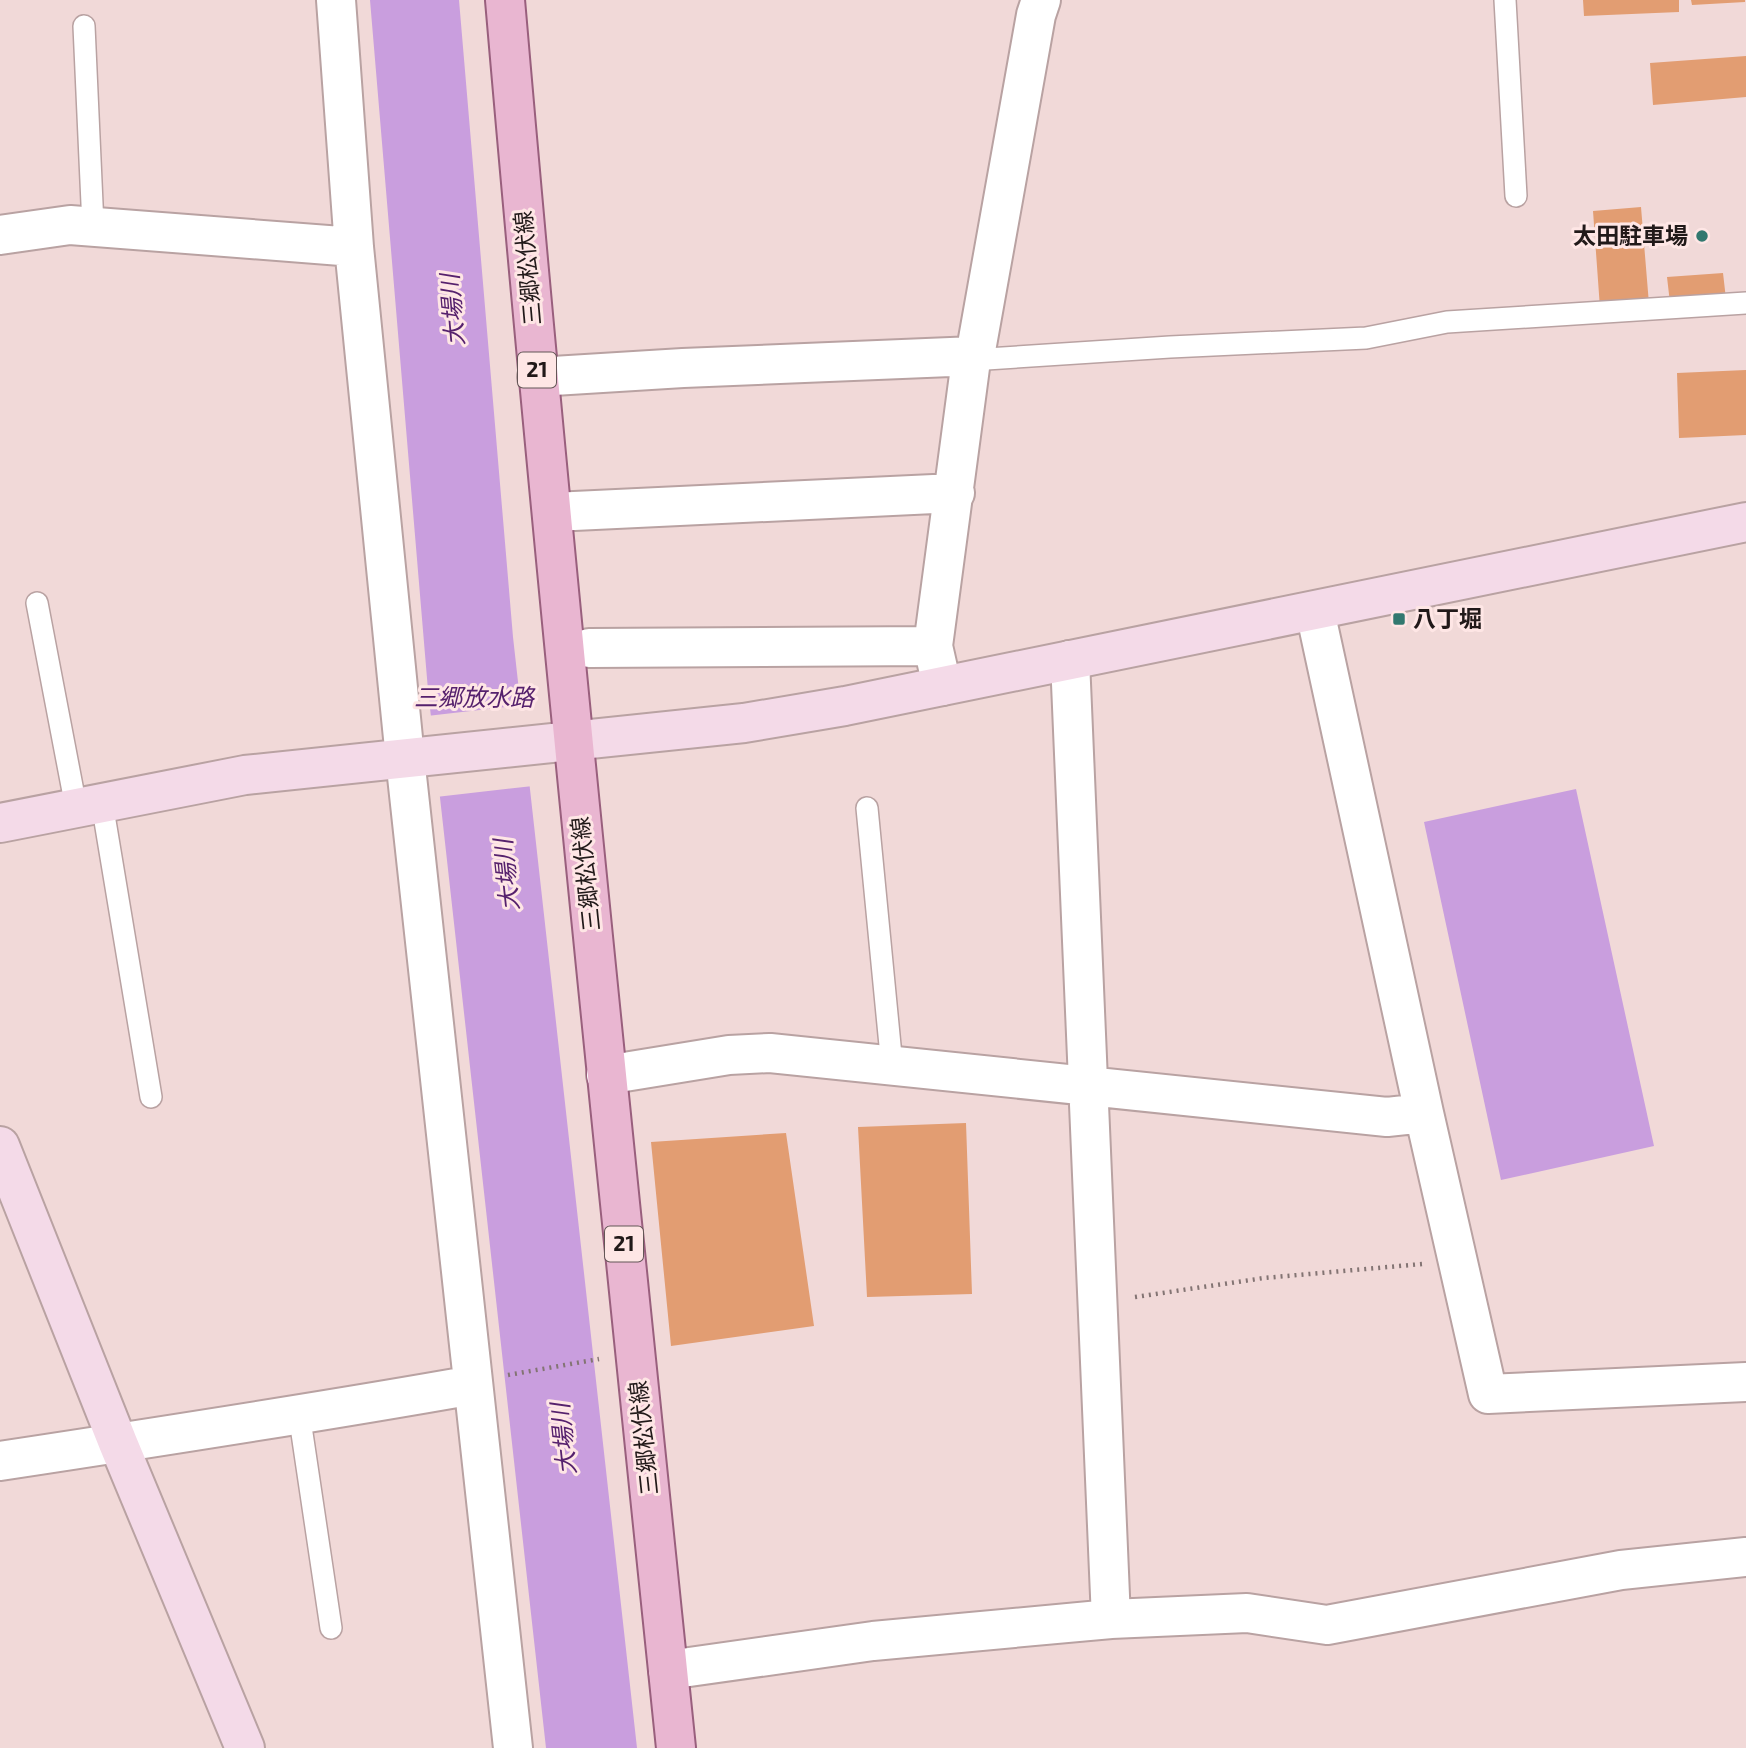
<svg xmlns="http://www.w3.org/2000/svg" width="1746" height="1748" viewBox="0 0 1746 1748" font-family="'Exo 2','Noto Sans JP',sans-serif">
	<rect width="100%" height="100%" fill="#f1d9d8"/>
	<path fill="#c99ede" d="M370,0H459L513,637L637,1748H546L428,690Z
		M1576,789L1654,1146L1501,1180L1424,822Z"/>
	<path fill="#f1d9d8" d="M524,705L533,786L436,797L427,716Z"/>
	<path fill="#e29d72" d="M1583,0H1679V12L1584,16Z
		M1691,0H1745V2L1692,5Z
		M1746,56V97L1653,105L1650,63Z
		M1641,207L1649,304L1600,308L1593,211Z
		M1723,273L1726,299L1670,303L1667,277Z
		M1746,370V435L1679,438L1677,373Z
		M966,1123L972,1294L867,1297L858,1127Z
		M786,1133L814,1326L671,1346L651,1142Z"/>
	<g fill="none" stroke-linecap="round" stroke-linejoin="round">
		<g stroke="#b9a2a2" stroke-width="24">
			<path id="lane" d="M1505,0L1516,196
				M84,26L93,226
				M971,360L1170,347L1366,338L1447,322L1746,303
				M37,603L76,807
				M102,803L151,1097
				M867,808L892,1066
				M299,1413L331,1628"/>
		</g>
		<g stroke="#b9a2a2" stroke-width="42">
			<path id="street" d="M336,0L354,247L405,758L513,1748
				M0,235L70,225L354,247
				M537,377L683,368L975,356
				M553,512L955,493
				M589,648L933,646
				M942,686L933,646L971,360L975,356L1036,15L1041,0
				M606,1075L729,1055L770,1053L1387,1117L1424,1113L1315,611
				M1424,1113L1488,1394L1746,1382
				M0,1461C158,1437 316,1413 473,1385
				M1111,1619L1247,1613L1327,1625L1621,1570L1746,1557
				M668,1670L873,1641L1111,1619L1070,660"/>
		</g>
		<g stroke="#b9a2a2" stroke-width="42">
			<path id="secondary" d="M0,823L245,775L744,723L845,706L1746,522
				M0,1146L118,1443L245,1748"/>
		</g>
		<g stroke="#995f7d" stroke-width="42">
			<path id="primary" d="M505,0C555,583 616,1166 676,1748"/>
		</g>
		<path stroke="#837473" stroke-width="4.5" stroke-dasharray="2 5" stroke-linecap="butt" d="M1135,1297L1264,1278L1422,1264
			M508,1375L599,1359"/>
		<use href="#lane" stroke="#fff" stroke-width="21"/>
		<use href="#street" stroke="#fff" stroke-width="38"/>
		<use href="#secondary" stroke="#f4dae8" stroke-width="38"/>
		<use href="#primary" stroke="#e9b6d1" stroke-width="38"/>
	</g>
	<g fill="#32786f" stroke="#fee6e5" stroke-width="2.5">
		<circle cx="1702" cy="236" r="7"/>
		<rect x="1392" y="612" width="14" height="14" rx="3.5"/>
	</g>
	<g text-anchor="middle" stroke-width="6" stroke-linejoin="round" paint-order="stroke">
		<g fill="#fee6e5" stroke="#635656" stroke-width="2">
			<rect x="518" y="352.5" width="38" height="35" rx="5"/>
			<rect x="605" y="1226.5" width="38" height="35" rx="5"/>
		</g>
		<g font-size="21" font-weight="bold" fill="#211919">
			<text x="537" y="377">21</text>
			<text x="624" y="1251">21</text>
		</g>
		<g font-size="23" font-weight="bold" fill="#211919" stroke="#fee6e5" text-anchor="end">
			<text x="1688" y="244">太田駐車場</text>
			<text x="1413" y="627" text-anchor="start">八丁堀</text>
		</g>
		<g font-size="23" fill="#211919" stroke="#fee6e5">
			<text transform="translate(528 268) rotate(-95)" y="8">三郷松伏線</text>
			<text transform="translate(586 874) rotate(-96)" y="8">三郷松伏線</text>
			<text transform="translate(644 1438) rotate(-96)" y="8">三郷松伏線</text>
		</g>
		<g font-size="24" font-style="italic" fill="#56216d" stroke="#fee6e5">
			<text transform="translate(453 310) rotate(-95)" y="8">大場川</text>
			<text x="474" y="706">三郷放水路</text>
			<text transform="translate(507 875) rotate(-96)" y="8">大場川</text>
			<text transform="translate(564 1439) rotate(-96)" y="8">大場川</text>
		</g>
	</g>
</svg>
